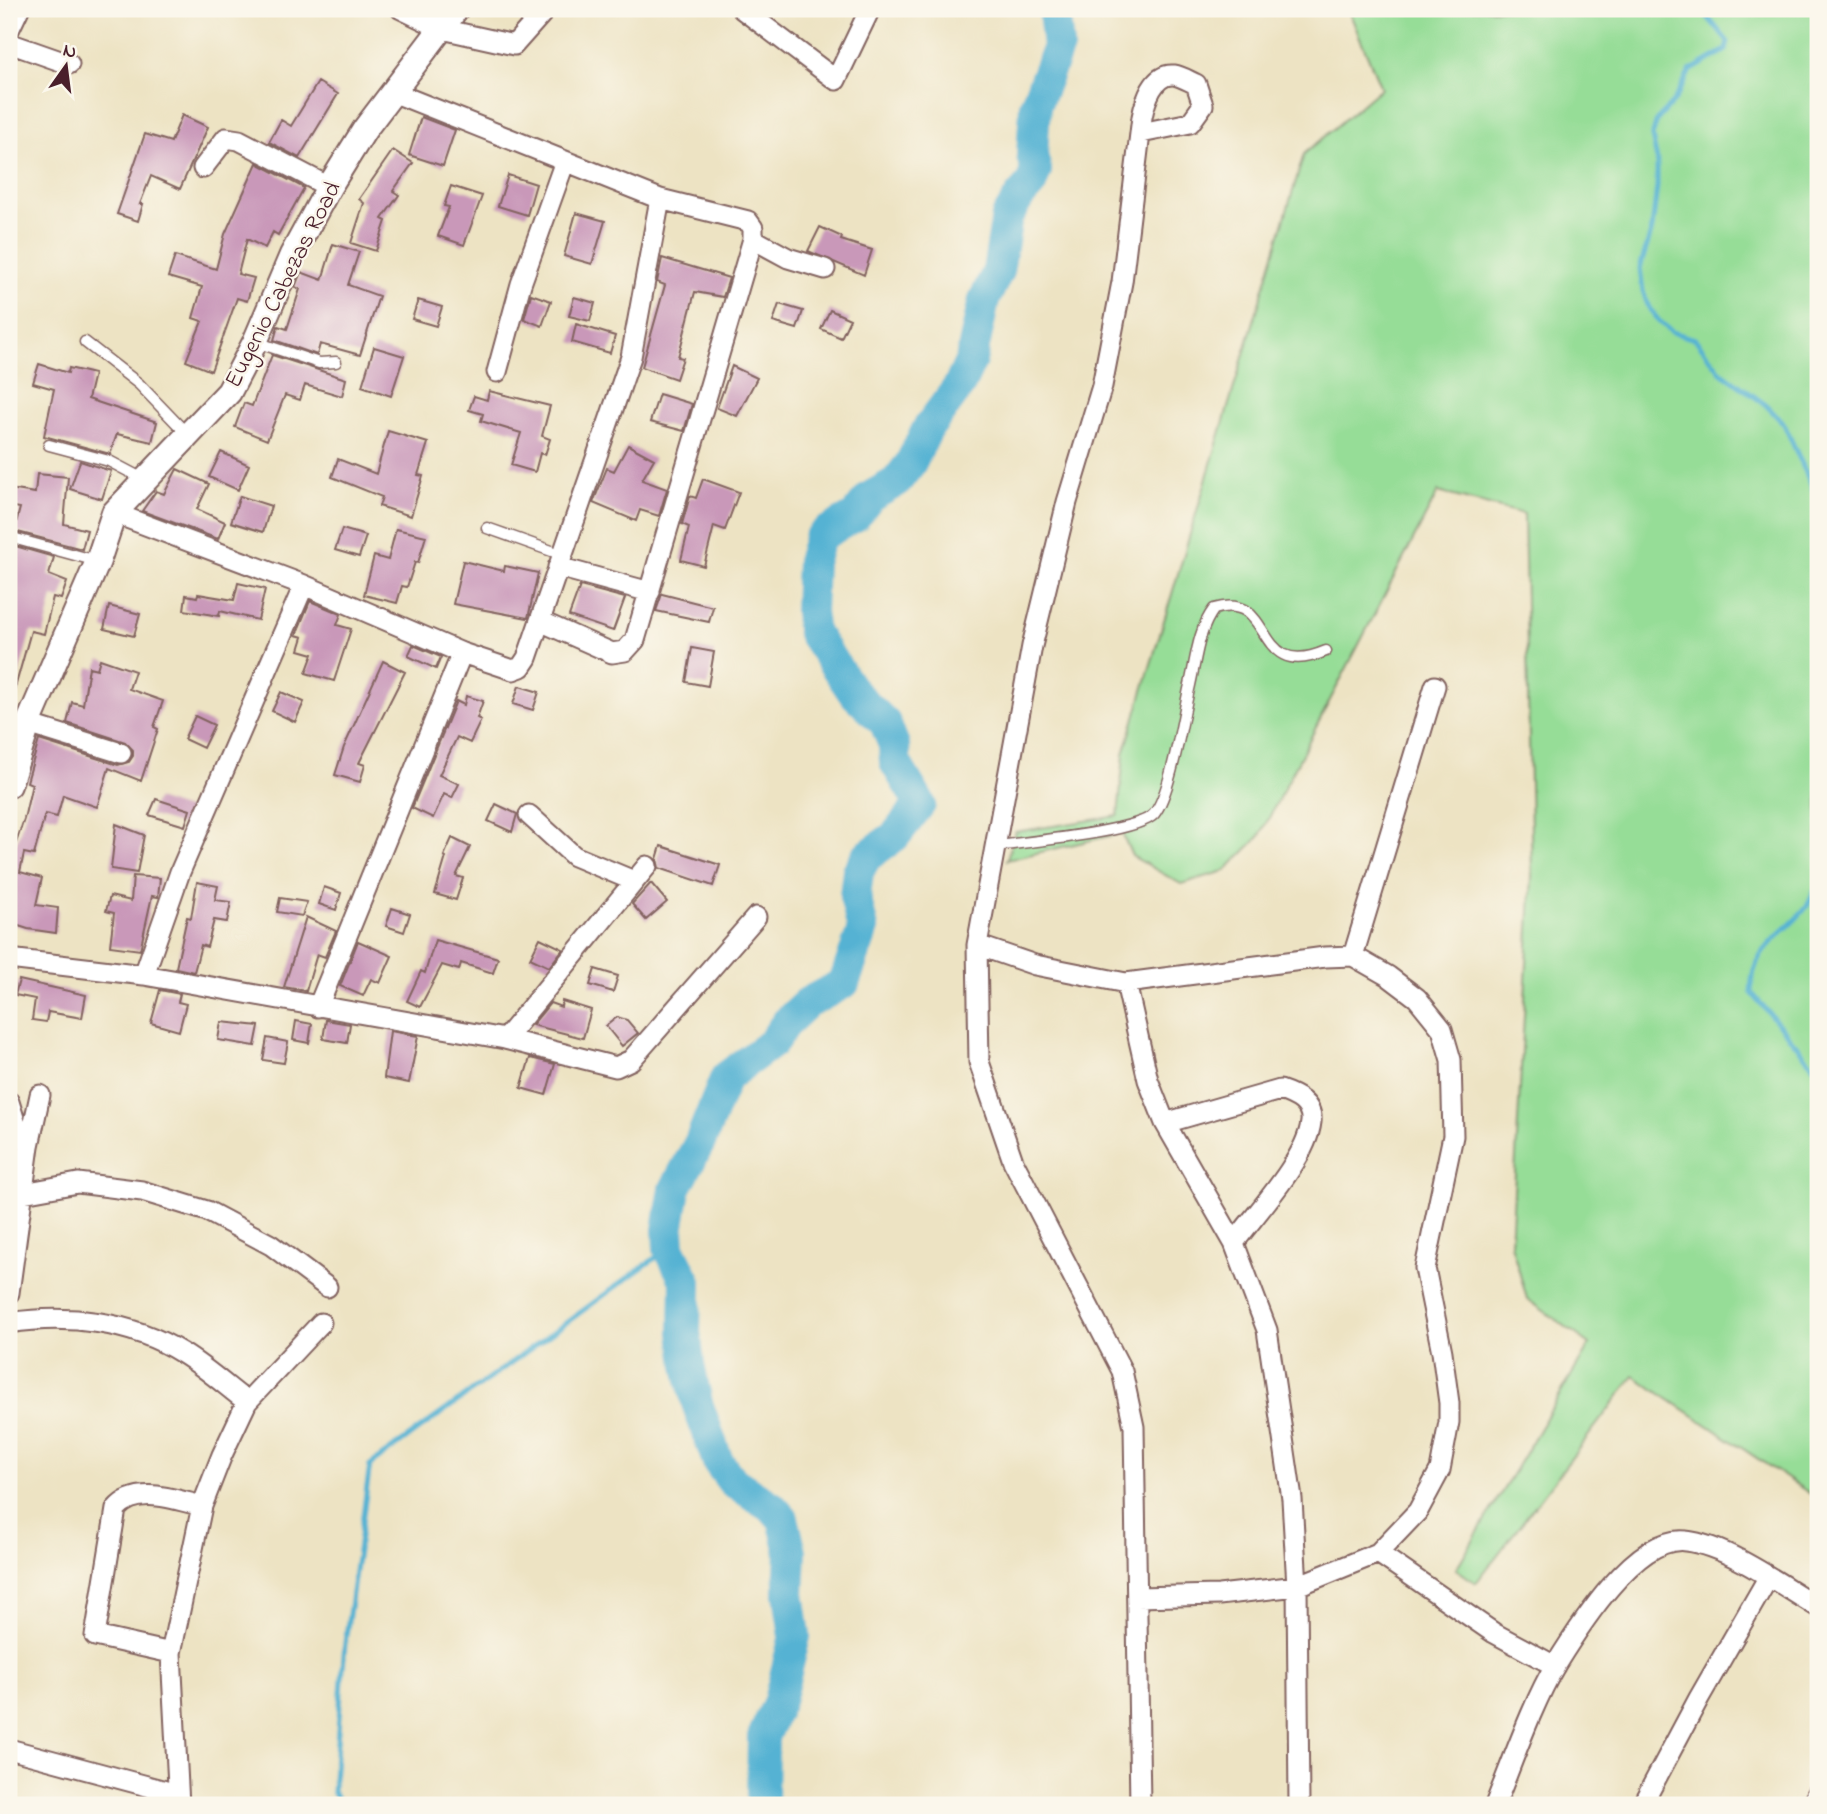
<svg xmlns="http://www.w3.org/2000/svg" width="1827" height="1814" viewBox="0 0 1827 1814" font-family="'Indie Flower',sans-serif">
	<rect width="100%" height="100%" fill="#fbf7ec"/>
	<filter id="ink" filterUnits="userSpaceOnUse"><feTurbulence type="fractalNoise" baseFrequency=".0143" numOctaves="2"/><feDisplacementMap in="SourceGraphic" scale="14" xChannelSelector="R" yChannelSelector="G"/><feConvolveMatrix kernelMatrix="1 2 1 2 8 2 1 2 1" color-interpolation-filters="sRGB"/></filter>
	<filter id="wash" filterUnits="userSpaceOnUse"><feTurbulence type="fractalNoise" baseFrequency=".00686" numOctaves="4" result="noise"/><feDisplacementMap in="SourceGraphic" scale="28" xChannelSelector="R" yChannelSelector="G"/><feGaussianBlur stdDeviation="1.57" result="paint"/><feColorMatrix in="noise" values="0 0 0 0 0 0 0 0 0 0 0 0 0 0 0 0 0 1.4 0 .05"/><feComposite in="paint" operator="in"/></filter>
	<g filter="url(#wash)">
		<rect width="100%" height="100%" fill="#ede3c3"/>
		<path fill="#96dd97" stroke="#707e61" stroke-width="2" d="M1348,9H1818V1499L1634,1376L1476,1583L1456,1569L1590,1344L1527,1299L1511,1244L1532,876L1524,514L1438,492L1259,837L1225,871L1181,884L1132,856L1122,833L1007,860L1015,832L1118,816L1124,754L1304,154L1381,88Z"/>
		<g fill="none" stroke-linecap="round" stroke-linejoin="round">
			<path stroke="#55b2d3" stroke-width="5" d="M1701,9L1728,42L1726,50L1690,71L1674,101L1657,120L1652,137L1657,160V186L1652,229L1640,268L1643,291L1649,308L1659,321L1672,332L1695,339L1721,372L1766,405L1784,424L1818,500
				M1818,887C1812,893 1811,900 1807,906C1782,940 1753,941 1751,992L1818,1071
				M342,1805L333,1792L345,1643L370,1465L669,1248"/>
			<path stroke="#55b2d3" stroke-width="32" d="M762,1805L763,1737L779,1701L795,1636L789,1593L791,1552L783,1519L772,1507L732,1481L718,1462L697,1403L689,1365L685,1332L686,1282L669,1248L668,1230L675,1189L700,1142L726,1077L772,1043L787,1022L807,1003L844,983L863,929L855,896L858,872L866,857L895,836L920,804L895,762L894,745L885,723L853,692L813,633L810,612L812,562L819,539L825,533L855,516L870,497L896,482L910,464L928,428L959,386L971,360L984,300L998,271L1007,217L1020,196L1031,184L1036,170L1032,155L1035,106L1058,47L1054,9"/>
		</g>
		<g id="blocks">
			<path fill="#c998b9" d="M318,82L338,94L299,158L269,142L281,120L291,126Z
				M182,115L208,127L180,189L151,176L140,204H143L138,221L117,214L145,134L171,142Z
				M421,117L455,130L443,166L409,155Z
				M393,150L413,163L393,191L399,195L382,219L386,221L376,251L351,243L364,203L359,199Z
				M257,163L304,188L278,235L273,232L265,248L247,239L238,274L254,278L247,301L237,298L211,371L186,361L202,321L193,318L202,287L168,277L175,256L216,269L225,234Z
				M508,175L536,184L527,215L498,206Z
				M451,186L482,196L464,245L438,236L449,207L444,206Z
				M576,213L605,221L592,264L564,256Z
				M820,227L842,237L841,240L872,250L864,275L808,251Z
				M333,244L359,252L348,285L379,296L360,355L320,344L317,355L274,340L278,326L287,329L300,289L295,287L301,272L322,280Z
				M662,258L729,278L723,297L695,292L678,357L683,358L676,379L642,367L665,285L657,282Z
				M531,294L551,301L542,326L524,319Z
				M574,297L595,303L590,321L569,316Z
				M418,300L442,307L436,326L412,319Z
				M779,304L803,311L797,329L773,322Z
				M830,310L850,319L841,338L821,329Z
				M576,324L615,336L610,353L572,342Z
				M374,347L404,356L391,396L362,386Z
				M272,355L346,379L342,396L305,385L300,400L285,395L267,440L235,427L244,403L252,406Z
				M39,364L68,373L69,368L94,374L88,399L157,422L152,442L117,434L110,454L44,436L54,389L33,383Z
				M732,366L757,378L737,416L717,408Z
				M489,391L550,406L542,436L550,439L545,455L540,453L535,472L511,465L521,433L481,421L483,414L469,410L474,396L487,400Z
				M659,394L692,404L684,431L650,422Z
				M388,431L428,443L418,475L423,476L411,516L379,506L382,497L332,477L338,459L376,474Z
				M628,445L654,459L642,480L667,489L659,516L640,510L636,521L593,503L607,468L614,471Z
				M221,452L249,465L238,490L209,477Z
				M80,461L111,471L102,499L70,489Z
				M177,469L209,484L197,509L225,522L218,539L142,511L156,491L164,494Z
				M37,474L68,477L64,524L87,530L82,549L14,531L20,508L9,506V489L35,493Z
				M703,479L739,492L725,530L714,526L704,566L681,560L689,527L682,524L690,496L696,498Z
				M240,496L271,506L263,532L231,522Z
				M342,529L366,536L359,557L335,550Z
				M396,529L426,536L418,563L415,562L407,587L402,586L397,603L364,595L374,556L388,560Z
				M15,546L54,557L49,575L67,582L61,599L53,597L44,634L31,631L13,695L9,694V566Z
				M463,561L504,571L505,566L538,573L528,618L453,604Z
				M238,583L265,589L258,620L220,611L219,616L184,610L186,595L197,597L198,594L234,600Z
				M580,586L625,598L613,631L569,616Z
				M662,594L713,607L709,622L656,611Z
				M310,601L341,614L337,625L351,629L334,681L306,673L313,654L299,650L303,637L296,635Z
				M109,606L140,614L134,636L104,629Z
				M413,645L441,657L436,669L408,656Z
				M692,648L714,652L708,686L686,682Z
				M100,659L135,671L129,689L163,701L154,727L158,729L141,781L109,768L97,807L63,795L57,817L45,814L34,855L24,853L20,872L42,878L36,905L58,908L56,933L28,929L9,923V841L16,843L24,819L32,784L27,782L39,740L118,765L129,762L133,756V750L125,742L67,723L72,702L83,705L89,667L97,669Z
				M383,661L405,672L359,763L365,765L360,782L335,775L344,747Z
				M519,686L539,692L533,710L513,704Z
				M281,692L304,702L295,722L272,711Z
				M466,696L483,701L477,718L481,720L470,743L457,737L439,775L459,784L452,798L444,794L433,818L412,808L456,701L464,705Z
				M195,716L214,725L203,748L184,739Z
				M156,799L190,810L185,826L149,815Z
				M496,804L517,814L512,832L488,821Z
				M116,824L144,835L137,873L111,869Z
				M452,838L470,847L456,876L463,878L456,900L435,894L446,857L444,856Z
				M661,846L720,865L713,886L659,868L657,859Z
				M133,876L160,878L158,897L152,896L140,950L110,946L114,913L106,911L110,896L131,901Z
				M197,882L218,886L215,900L231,902L227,922L214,920L207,947L201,945L194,972L176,968L187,917L191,918Z
				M651,883L667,902L646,920L632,904Z
				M324,887L341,893L336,910L319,904Z
				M280,898L307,902L302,916L277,912Z
				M392,908L410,914L404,932L386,926Z
				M306,917L336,931L325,957L317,954L306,991L284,987Z
				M540,938L563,949L549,967L530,958Z
				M435,940L498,958L493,973L461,963L459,970L442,965L420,1007L407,1001L421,971L425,973Z
				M358,941L392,956L380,983L371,979L363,996L340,986Z
				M595,969L618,976L613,992L590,985Z
				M19,980L86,995L82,1018L48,1012L46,1022L32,1020L35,999L15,995Z
				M160,990L180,994L178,1002L186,1004L179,1031L151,1023Z
				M562,1001L591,1010L583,1038L532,1025L550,1003L561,1007Z
				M617,1017L627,1020L638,1033L622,1046L606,1026Z
				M326,1020L350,1024L347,1043L323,1039Z
				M296,1021L312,1024L309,1043L293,1040Z
				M221,1022L259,1026L255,1046L218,1040Z
				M390,1031L418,1036L409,1083L384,1078Z
				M267,1038L288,1042L284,1063L263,1060Z
				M530,1058L555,1064L546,1095L521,1088Z"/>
		</g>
	</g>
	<g filter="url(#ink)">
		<use href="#blocks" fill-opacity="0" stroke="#836460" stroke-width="2"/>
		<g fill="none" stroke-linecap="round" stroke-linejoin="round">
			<g stroke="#836460" stroke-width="13">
				<path id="service" d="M85,342L139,384L188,435
					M256,342L319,363L336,362
					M49,445L109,461L145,480
					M487,528L563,555
					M9,537L97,561
					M997,846C1025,842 1139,832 1154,814C1171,794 1183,714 1190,685C1196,659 1198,630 1214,609C1277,590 1250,683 1326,651"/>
			</g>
			<g stroke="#836460" stroke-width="23">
				<path id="minor" d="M401,9L442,29L514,45L546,9
					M742,9L836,80L870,9
					M9,30L19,9
					M9,43L69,64
					M203,168L226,138L239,140L329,187
					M753,239L788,258L825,269
					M497,372L521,284L565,161
					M114,513L304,585L462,653
					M558,567L650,592
					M540,621L612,653L625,651L635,640L753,239V228L748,221L660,199
					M28,724L121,753
					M529,815L574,856L634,881
					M977,945L1035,965L1126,983L1325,957L1353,956L1388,976L1417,998L1442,1029L1451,1060L1453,1136L1425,1268L1442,1352L1449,1403V1422L1440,1470L1418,1511L1378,1553L1297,1586L1219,1595L1137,1597
					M1353,956L1435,686
					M9,959L144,975L505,1039L616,1067L631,1060L756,917
					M144,975L180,872L304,585
					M1126,983L1148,1080L1165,1123L1234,1243L1267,1330L1292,1499L1297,1586L1299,1805
					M318,1007L462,653L513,670L521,667L527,658L631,357L660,199L395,93
					M505,1039L647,866
					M9,1102L17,1128L29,1146
					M1165,1123L1280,1090C1295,1095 1313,1103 1311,1122C1307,1159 1256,1213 1234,1243
					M23,1193L78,1183L142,1191L207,1211L271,1245L327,1287
					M9,1293L29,1146L40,1095
					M9,1323C67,1314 131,1321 182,1353C205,1367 226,1386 247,1402
					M1378,1553L1494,1633L1555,1666
					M171,1653L95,1636L116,1509C137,1484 176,1500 202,1506
					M9,1749L177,1794
					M179,1805L171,1653L202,1506L222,1455L247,1402L321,1323
					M1140,1805L1134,1427L1122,1371L1013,1161L979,1062L977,945L1032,646L1067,502L1102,386L1122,282L1142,117C1145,102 1153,73 1174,75C1181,76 1189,81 1196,84L1203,105L1190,123L1141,133
					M1495,1805C1512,1763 1533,1702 1556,1664C1579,1627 1637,1534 1686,1541C1728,1546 1781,1585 1818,1607
					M1642,1805L1699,1698L1768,1578
					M1812,1805L1818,1793"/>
			</g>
			<g stroke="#836460" stroke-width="28">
				<path id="tertiary" d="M9,785L28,724L98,561L114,513L229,392L255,342L292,255L329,187L365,129L456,9"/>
			</g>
			<use href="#service" stroke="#fff" stroke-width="10"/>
			<use href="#minor" stroke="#fff" stroke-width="19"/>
			<use href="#tertiary" stroke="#fff" stroke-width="24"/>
		</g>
	</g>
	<g text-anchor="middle" stroke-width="5" stroke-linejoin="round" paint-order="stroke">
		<g font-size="24" fill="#4a1f2b" stroke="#fbf7ec">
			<text transform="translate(282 284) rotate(-63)" y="8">Eugenio Cabezas Road</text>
		</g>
	</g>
	<rect width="1827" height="1814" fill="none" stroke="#fbf7ec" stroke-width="35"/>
	<g transform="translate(66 66) rotate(14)" stroke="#fbf7ec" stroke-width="5" paint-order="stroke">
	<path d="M0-5L12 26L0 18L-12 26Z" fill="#4a1f2b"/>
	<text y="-10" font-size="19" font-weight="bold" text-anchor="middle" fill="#4a1f2b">N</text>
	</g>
</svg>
